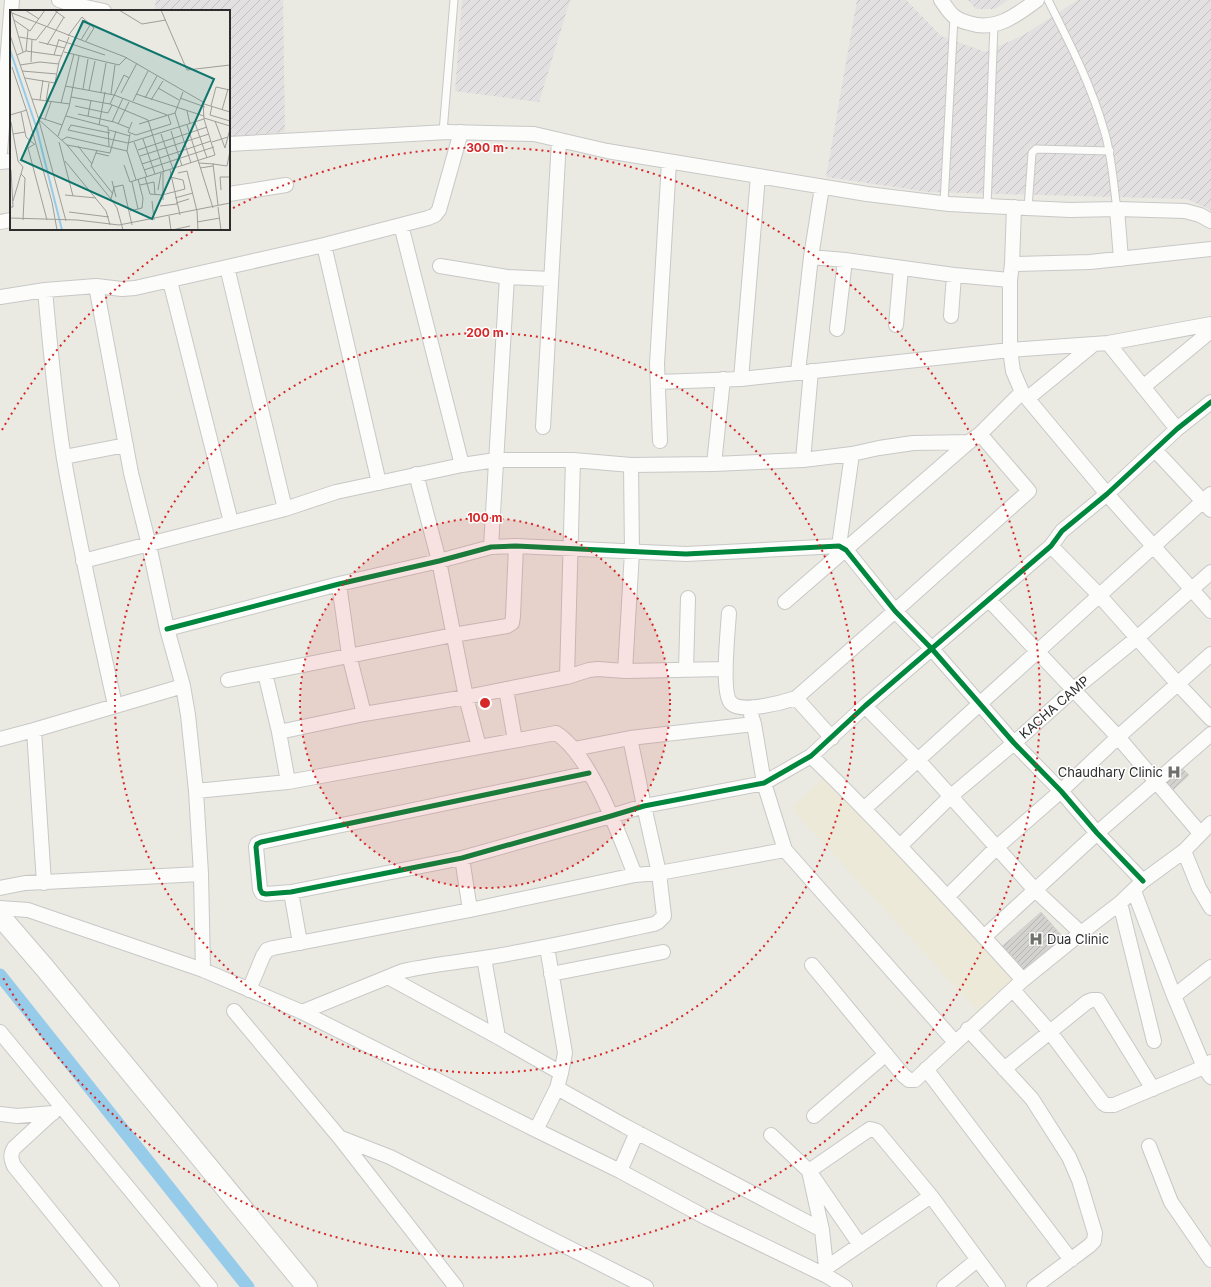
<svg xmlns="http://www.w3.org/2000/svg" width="1211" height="1287" viewBox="0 0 1211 1287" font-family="Inter,sans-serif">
	<defs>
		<pattern id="industrial-furrows" width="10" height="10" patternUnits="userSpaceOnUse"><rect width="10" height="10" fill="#e2e0e1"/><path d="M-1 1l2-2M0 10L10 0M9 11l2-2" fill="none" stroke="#c2c0c1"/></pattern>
		<pattern id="building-hatch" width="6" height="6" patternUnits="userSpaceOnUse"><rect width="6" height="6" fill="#d3d2ce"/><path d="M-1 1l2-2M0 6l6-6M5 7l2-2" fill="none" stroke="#b5b5b1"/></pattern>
	</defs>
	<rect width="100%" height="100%" fill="#eae9e2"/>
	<path fill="url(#industrial-furrows)" d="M156,0H283L285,132L229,137V11H154Z
		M462,0H570L539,102L455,91Z
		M857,0H906L941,36L985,52L1022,36L1078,0H1211V210L1187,199L929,192L826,177Z
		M968,0H1008L995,9H976Z"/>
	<path fill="#ede9d8" d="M827,775L1023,986L986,1020L791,808Z"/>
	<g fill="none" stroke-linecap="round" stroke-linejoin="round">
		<path stroke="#97cbea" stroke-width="13" d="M0,975L248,1287"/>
	</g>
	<path fill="url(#building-hatch)" stroke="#d5d4cf" d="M1181,767L1189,775L1173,790L1166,782Z
		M1041,912L1063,937L1021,974L999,949Z"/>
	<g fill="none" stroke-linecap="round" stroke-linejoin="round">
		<g stroke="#c8c8c7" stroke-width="9">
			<path id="lane" d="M1048,0C1069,42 1091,84 1104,130C1112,155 1113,182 1117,209
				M443,132L454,0
				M944,203L954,17
				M987,206L994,25
				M1028,208L1032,153L1036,149L1110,151"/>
		</g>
		<g stroke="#c8c8c7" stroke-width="16">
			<path id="street" d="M59,0L71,4L104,11
				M941,0C945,5 949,13 955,17C959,20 964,22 969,23C995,32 1017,15 1037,0
				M229,144L448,132L534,134L607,151L867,194L949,204L987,206L1070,210L1117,209L1185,211L1200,215L1211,221
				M0,152L12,0
				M0,162L11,161
				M229,194L286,185
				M1014,207L1012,264L1010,280V350L1013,371L1022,392L1107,494L1211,611
				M1117,209L1121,259
				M0,222L11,220
				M401,225L462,465
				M324,245L379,483
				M811,257L845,260L954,275L1010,280
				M1012,264L1090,262L1211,249
				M440,266L507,277
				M227,267L285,509
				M170,281L231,522
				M96,286L131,473L149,545L167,629L183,686L188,715L196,791L201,874L203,970
				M45,290C50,346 55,403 64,459C78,541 97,623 115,705
				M0,297L45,290L96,286L122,289L135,288L324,245L428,218L435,215L439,210L461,132
				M951,316L954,275
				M896,325L901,268
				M837,329L845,260
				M1108,343L1177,429
				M798,372L811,257L822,187
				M741,379L758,176
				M658,382L741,379L1010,350L1108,343L1211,324
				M1143,387L1211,331
				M1028,398L1094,344
				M543,427L559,140
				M660,441L657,364L669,162
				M1155,450L1211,510
				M64,457L126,445
				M803,460L811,371
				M714,464L723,379
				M416,474L439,561L466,697L479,747
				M839,546L852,454
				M1051,546L1099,595L1177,683L1211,719
				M491,547L507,277L551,279
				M83,561L285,509L336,492L462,465L496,460H573L631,465L714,464L803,460L852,454L879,448L913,443L969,442
				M339,584L349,655L364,714
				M989,600L1118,737L1200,833
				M785,602L969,442L980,434L1022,392
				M729,613C728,629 721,693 731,703C741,714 784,702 796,698L895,611L1029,491L980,434
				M167,629L339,584L439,561L491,547L516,546L686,554L839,546L846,550L895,611L932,649L1014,743L1061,791L1097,833L1143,881
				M686,670L688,598
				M625,671L632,552L631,465
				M265,673L279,732L288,782
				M567,677L573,460
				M228,680L453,635L507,626L512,623L513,616L516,546
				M506,689L515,740
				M796,698L832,738
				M865,706L918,760L1035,890L1081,933
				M749,708L754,724L764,783L785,850L955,1042
				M34,730L44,883
				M279,732L364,714L466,697L567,677L589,670L598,669L625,671L725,669
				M0,739L34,730L183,686
				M574,749L630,738L754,724
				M811,756C885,828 954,904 1023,980
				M589,773L261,842L257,844L256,847L260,889L262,893L266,894L291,892L462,858L611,816L644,806L764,783L811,756L865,706L1051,546L1062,531L1107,494L1177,429L1211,402
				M196,791L288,782L556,733C591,755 620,837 635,875
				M865,808L1211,494
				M900,846L951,796L1014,743L1073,690L1137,638L1211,572
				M1184,851L1199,888L1211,908
				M462,858L470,910
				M0,888L25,883L201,874
				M1134,891L1174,996L1204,1067L1211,1077
				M291,892L300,943
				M947,897L997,847L1061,791L1118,737L1211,654
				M1120,903L1154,1041
				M0,908L28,910L203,970L302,1012L536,1130L620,1171L707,1218L827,1276L845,1287
				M984,937L1097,833L1211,734
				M484,958L498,1037
				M812,965L903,1075L909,1080H915L1023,980L1081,933L1120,903L1143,881L1184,851L1211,823
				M551,974L663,952
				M388,977L498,1037L561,1073
				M249,990L263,956L267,950L273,948L470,910L635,875L659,873L785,850
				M1013,990L1050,1032L1103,1103L1106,1105H1114L1204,1067L1211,1062
				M1174,996L1211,967
				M234,1011L340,1138L456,1287
				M302,1012L403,971C430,965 457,962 484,958C541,949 597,936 654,924L658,922L664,916L659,873L644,806L630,738
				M968,1029L1032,1099L1069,1157L1079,1180L1095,1233L1094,1241L1089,1246L1034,1287
				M0,1032L210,1287
				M926,1069L1071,1260
				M1004,1069L1087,1002L1092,1000H1098L1153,1089
				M557,1088L625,1126L822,1230
				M0,1114L17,1116L53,1113
				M51,1114L14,1148C10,1155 11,1159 14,1166L112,1287
				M814,1116L886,1054
				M536,1130L557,1088L561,1073L565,1053L547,947
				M771,1135L809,1171L860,1245
				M341,1138L390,1157L646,1287
				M1149,1146L1171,1202L1211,1260
				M620,1171L637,1132
				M826,1268L931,1196
				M827,1276L822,1230L809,1171L864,1133L870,1129L877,1131L931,1196L998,1287
				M944,1287L977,1260"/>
		</g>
		<g stroke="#c8c8c7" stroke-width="22">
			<path id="secondary" d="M0,916L44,967L307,1287"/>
		</g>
		<use href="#lane" stroke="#fcfcfb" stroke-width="7"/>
		<use href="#street" stroke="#fcfcfb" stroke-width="14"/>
		<use href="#secondary" stroke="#fcfcfb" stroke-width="20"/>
		<g stroke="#fff" stroke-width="8">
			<path id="cycleway" d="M167,629L339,584L439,561L491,547L516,546L686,554L839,546L846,550L895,611L932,649L1014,743L1061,791L1097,833L1143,881
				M589,773L261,842L257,844L256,847L260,889L262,893L266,894L291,892L462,858L611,816L644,806L764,783L811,756L865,706L1051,546L1062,531L1107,494L1177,429L1211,402"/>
		</g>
		<use href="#cycleway" stroke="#00873e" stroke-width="5"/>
	</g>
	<circle cx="485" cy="703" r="185" fill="#d62828" fill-opacity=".12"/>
	<g fill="none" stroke="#d62828" stroke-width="2" stroke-dasharray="2 4">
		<circle cx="485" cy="703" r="185"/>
		<circle cx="485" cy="703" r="370"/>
		<path d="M2 430A555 555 0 0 1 195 230M233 208A555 555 0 1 1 2 976"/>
	</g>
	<defs>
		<g id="hospital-bare" transform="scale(1.08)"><path d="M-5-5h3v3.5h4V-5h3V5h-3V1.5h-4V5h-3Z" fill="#6f6f6c" stroke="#fff" stroke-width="2.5" paint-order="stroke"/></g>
	</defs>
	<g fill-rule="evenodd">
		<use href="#hospital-bare" x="1174" y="772"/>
		<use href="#hospital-bare" x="1036" y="939"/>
	</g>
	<g text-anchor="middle" stroke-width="3" stroke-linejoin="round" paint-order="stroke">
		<g font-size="13" fill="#2d2d2d" stroke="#fff">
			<text transform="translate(1054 707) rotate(-41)" y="5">KACHA CAMP</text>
		</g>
		<g font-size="13" fill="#2d2d2d" stroke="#fff" text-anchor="end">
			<text x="1163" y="777">Chaudhary Clinic</text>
			<text x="1047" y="944" text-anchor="start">Dua Clinic</text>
		</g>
	</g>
	<g transform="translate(10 10)">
		<rect width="220" height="220" fill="#eae9e2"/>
		<path fill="none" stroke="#97cbea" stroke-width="2" d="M0,40L26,116L52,220"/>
		<path fill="none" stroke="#9e9e9a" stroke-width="1" d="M1,0L13,42M15,0L29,9M44,0L55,8M109,0L132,14L156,10M151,0L177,60L220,55M2,3L115,47L193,92L194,109L205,145L120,172L114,155M4,10L20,21L35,0M37,17L48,0M0,25L28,107L56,211M58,26L72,7L84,18L76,31M9,27L26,30L36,17M65,28L75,10M49,30L95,45M71,30L80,15M29,32L55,38M37,35L54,7M16,41L18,20M54,42L109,55L117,47M7,45L16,41L52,46M44,45L49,29M21,52L22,29M10,55L30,52L49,54M2,57L17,102L42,192L47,220M12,61L47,64M15,68L45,73L49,52L59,27M55,76L104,85L157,105M148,78L169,90M73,79L78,49M79,80L85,51M91,82L96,53M173,82L165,103L181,153M111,83L127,53M101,84L105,55M126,84L194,106M61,87L100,94L138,110L154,162M135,88L147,66M170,88L195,97M22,89L60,94M30,90L33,70M141,90L153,71M36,91L39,73M123,91L138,61M51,93L64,44M100,94L114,65L119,68M194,94L220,102M65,96L98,103L102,95M201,96L206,77L220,80M202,96L200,105L220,111M212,100L218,79M177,101L180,114M11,102L16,127L24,134M68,104L104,112L119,118M0,105L17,100M56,106L98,117L99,136M78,106L81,90M28,107L52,115M194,108L220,116M28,109L57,135L101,189L107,198L113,220M35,109L41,92M205,111L215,138M1,112L8,151L13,157L3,191M102,112L113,88M122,112L118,122L126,125L161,114L158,105M185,113L197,148M108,114L119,92M129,114L165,103M89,115L95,82M177,115L203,198M99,120L120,126M161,121L172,156M100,123L61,115L58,120L118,133L194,109M3,124L15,122M120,124L117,141L126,170M151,124L163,159M48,126L59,97L69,46M133,129L145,164M52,130L57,127L117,141M49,132L63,186M124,132L137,167M202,132L218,127M25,134L18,138L37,210M57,135L100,143L106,121M68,136L82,154M215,138L220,119M128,140L197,117M86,143L99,146M130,146L199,124M55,151L96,201L100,215M189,153L204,154M132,154L201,131M81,156L103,184M81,156L87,140M190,158L203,156M134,160L204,137M160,160L170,205M168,163L177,161L187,201L188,220M11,164L15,168L13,210M135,167L140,184L152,185L175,179L173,170L160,167M102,171L106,187M122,172L128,199M130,175L144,172L145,185M148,180L151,163M211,180L210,167H220M55,185L86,188M165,188L183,183M101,189L104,177L113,175L122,215M153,190V162M142,191L144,210M166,193L179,189M208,195L203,154L217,156L220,141M150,196L167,194M0,197H3L1,160M208,197L211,220M120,201L132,198L133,188L128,169M59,202L99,207M159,206L161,220M0,208L67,210L109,215L220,193M187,212L210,208M162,220L180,216"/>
		<path fill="#0f766e" fill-opacity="0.15" stroke="#0f766e" stroke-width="2" d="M73,11L204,69L142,209L11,150Z"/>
		<rect width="220" height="220" fill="none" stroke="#2d2d2d" stroke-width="2"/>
	</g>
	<circle cx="485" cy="703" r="6" fill="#d62828" stroke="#fff" stroke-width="2"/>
	<g font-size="12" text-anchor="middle" font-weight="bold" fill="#d62828" stroke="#fff" stroke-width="3" stroke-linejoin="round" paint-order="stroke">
		<text x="485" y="152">300 m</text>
		<text x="485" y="337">200 m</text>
		<text x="485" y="522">100 m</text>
	</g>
</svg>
